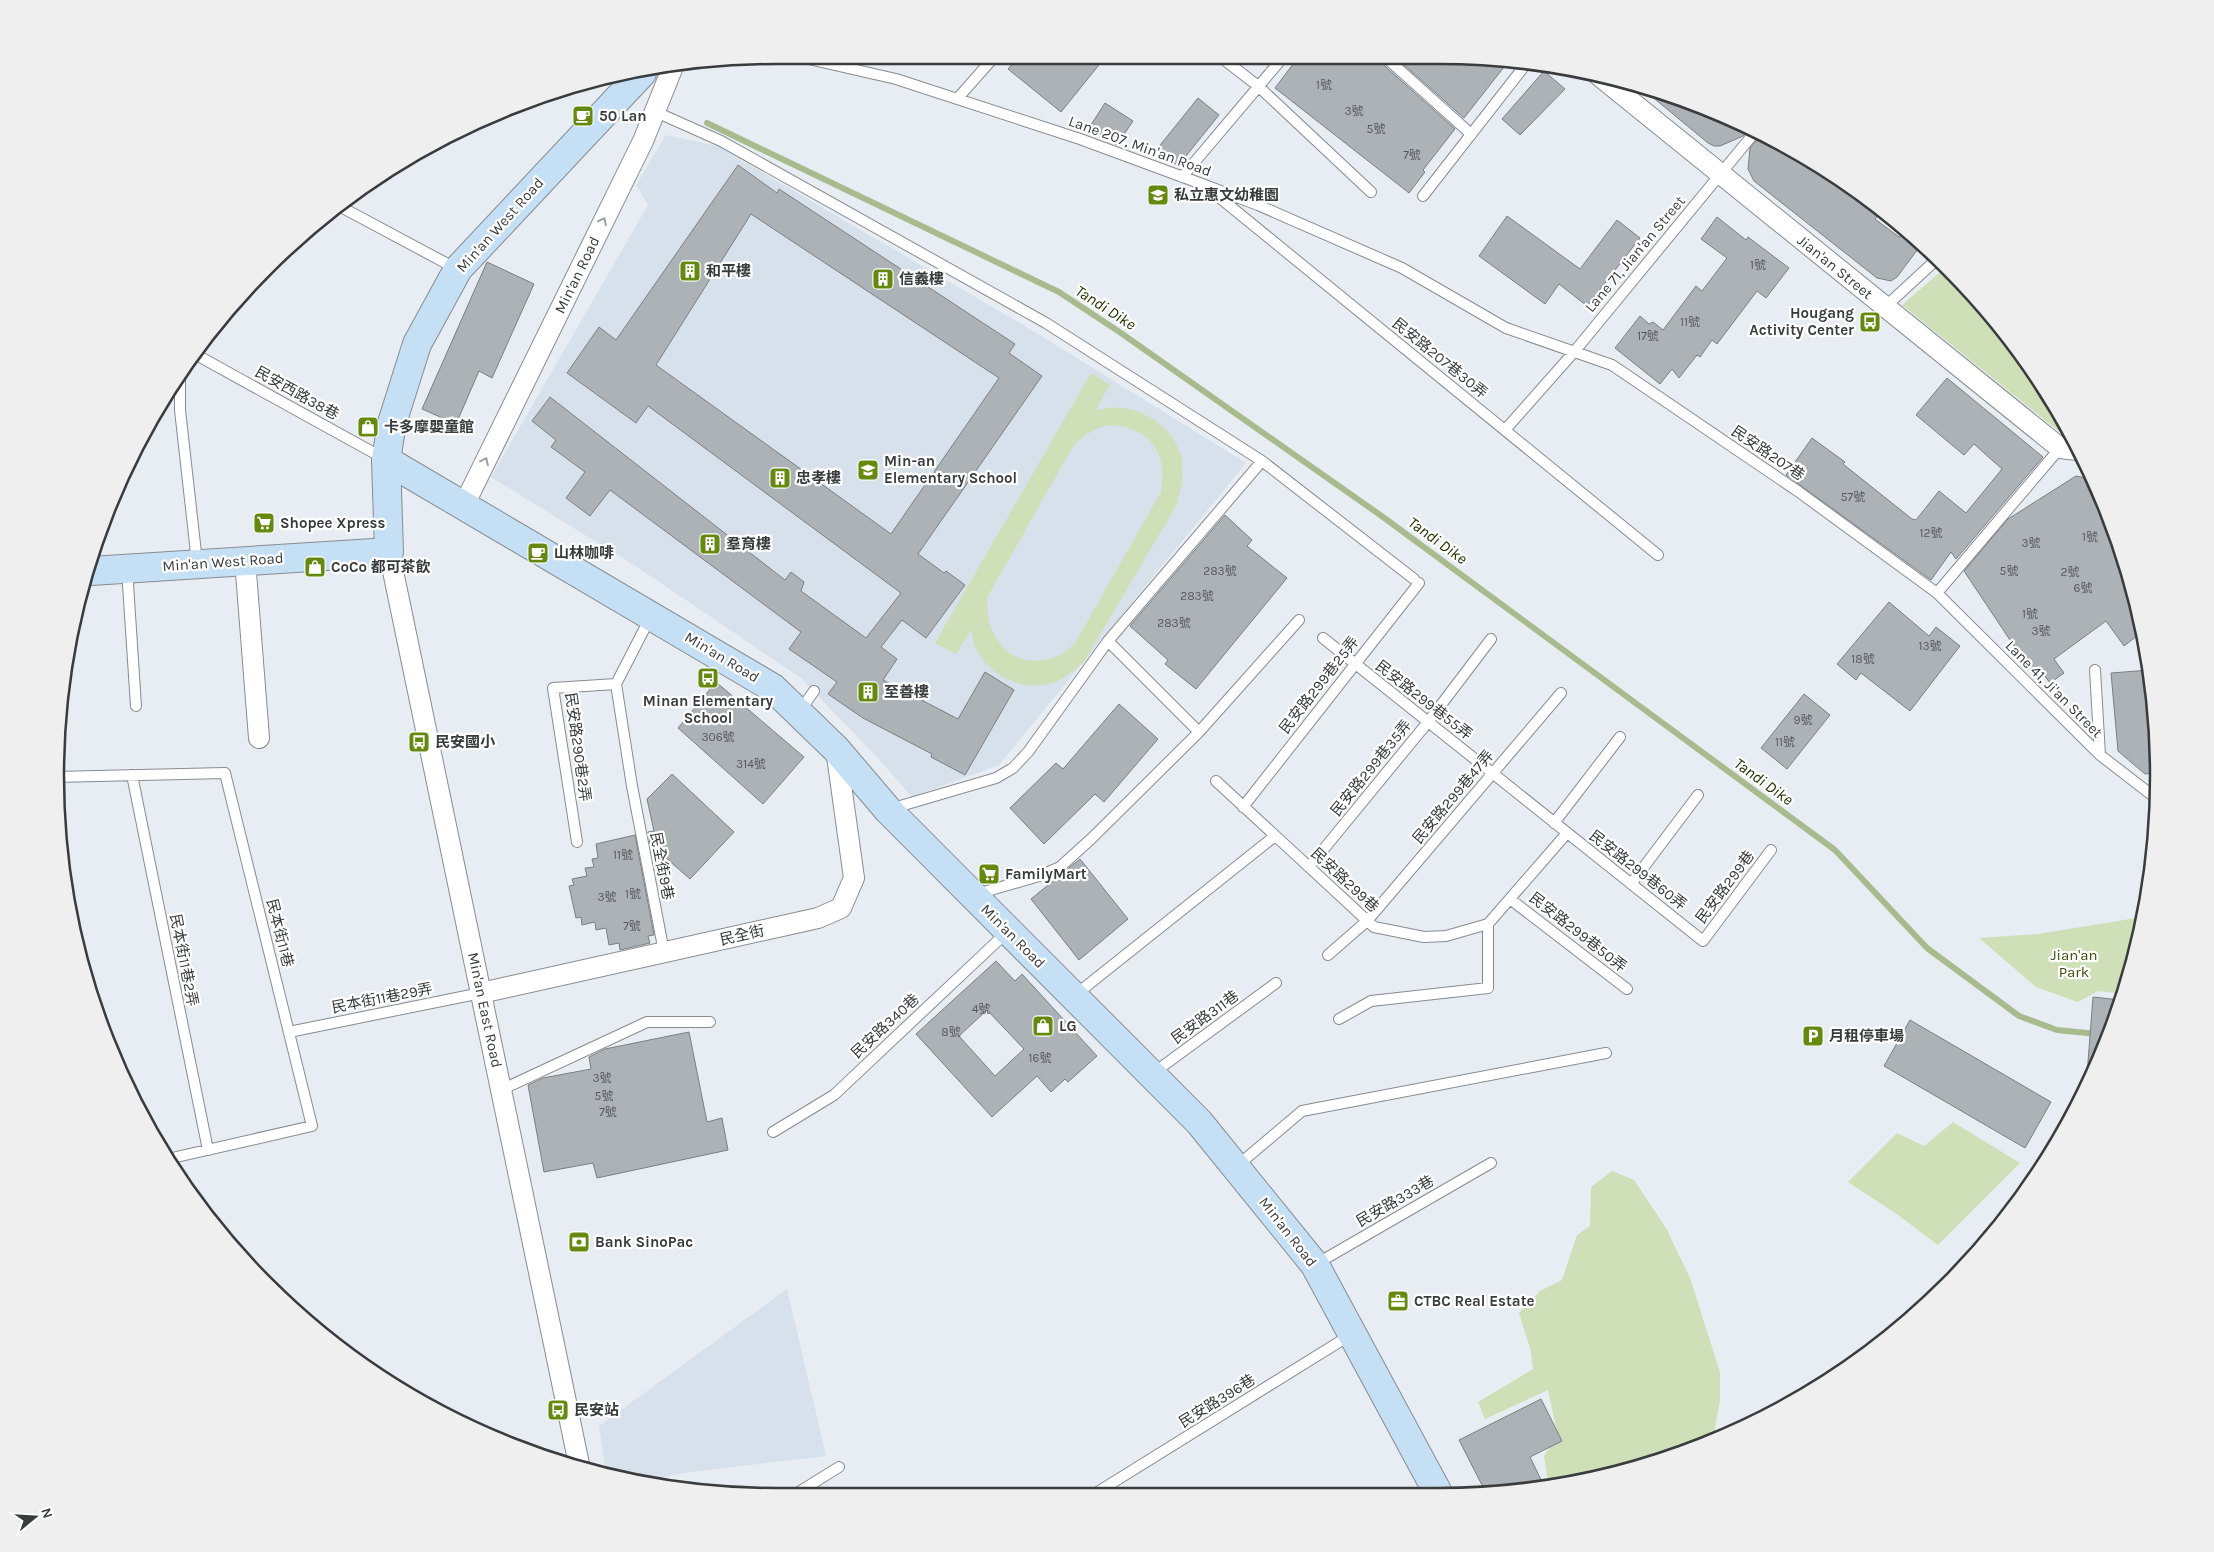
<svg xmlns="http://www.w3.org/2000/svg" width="2214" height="1552" viewBox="0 0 2214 1552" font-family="Karla,'Noto Sans TC',sans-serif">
	<rect width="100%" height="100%" fill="#e7edf2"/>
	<path fill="#d6e1ec" d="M666,135L717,146L1030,329L1246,463L999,765L912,797L875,755L801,678L640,569L491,477L648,205L636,185Z
		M2003,1223L1918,1313L1917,1311Z
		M787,1289L826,1456L683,1473L645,1482L606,1475L599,1426Z"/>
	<path fill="#cfe0b8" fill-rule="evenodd" d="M1945,268L1980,300L2062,415L2073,438L2066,437L1902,305Z
		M1091,373L1110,385L1095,411C1129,399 1171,420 1181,456C1185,473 1181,490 1176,506L1084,662C1072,672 1060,683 1044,685C1016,690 985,671 974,645C973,640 972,635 971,630L956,654L935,643ZM1110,425C1151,428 1168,453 1161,492L1075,643C1070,647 1065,652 1060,655C1017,675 982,640 988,596L1072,448C1083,435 1093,429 1110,425Z
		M2142,917L2135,962L2123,994L2098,991L2078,1002L2036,987L1979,938L2038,934Z
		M1953,1122L2020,1163L1938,1245L1898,1215L1848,1182L1897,1133L1924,1146Z
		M1612,1171L1634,1180L1666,1228L1690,1278L1720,1372V1400L1713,1439L1625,1472L1549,1488L1544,1456L1558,1436L1548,1390L1485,1419L1478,1402L1533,1369L1531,1352L1519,1313L1540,1291L1562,1280L1577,1235L1590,1226L1591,1187Z"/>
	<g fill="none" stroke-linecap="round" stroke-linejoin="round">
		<path stroke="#a8bb8e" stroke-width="6" d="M707,123L1059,292L1121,333L1383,517L1835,850L1927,948L2019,1016L2057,1030L2107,1035"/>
	</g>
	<path fill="#adb2b7" stroke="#7b7f84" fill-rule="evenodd" d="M1020,55H1107L1061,112L1008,69Z
		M1300,55H1376L1378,60L1455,129L1423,170L1425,172L1409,193L1275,88Z
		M1393,55H1438L1508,62L1464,118Z
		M1544,71L1565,89L1520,135L1502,119Z
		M1638,85L1670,93L1749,129L1743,136L1720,146H1714L1708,143Z
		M1198,98L1219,115L1178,166L1157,149Z
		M1105,103L1133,121L1117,145L1089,128Z
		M1761,135L1798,151L1877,204L1883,210L1875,219L1899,237L1906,231L1921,245L1897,277L1891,281L1877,278L1754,181L1748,169L1750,148Z
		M738,165L777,193L779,189L1015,344L1009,353L1042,376L918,554L944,573L946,571L965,585L926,638L902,620L881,647L897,659L883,680L958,719L985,672L1014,690L965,775L931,757L932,754L863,718L828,694L837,682L789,649L801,632L610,490L590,516L566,498L585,472L551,447L556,440L532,421L550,397L785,580L791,572L804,582L801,591L866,638L901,593L648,406L636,423L567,373L599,327L616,340ZM751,214L999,378L891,534L656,365Z
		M1507,216L1580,269L1617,220L1640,238L1587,306L1559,284L1545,304L1479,256Z
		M1717,217L1746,240L1748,237L1789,268L1766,298L1757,291L1717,344L1712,340L1700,357L1697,355L1679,378L1672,369L1660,384L1615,348L1640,316L1649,324L1653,322L1663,330L1696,286L1702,291L1727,258L1701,239Z
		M487,262L534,284L492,378L479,371L456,424L422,409Z
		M1947,378L2043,457L1956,559L1951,552L1931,580L1786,475L1812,438L1845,462L1843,464L1912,519L1916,520L1939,491L1966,513L2002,469L1974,444L1964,455L1916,415Z
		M2076,476L2091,479L2121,544L2141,633L2124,646L2106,621L2054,659L2064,673L2050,683L2039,668L2032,673L1964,571L2008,519Z
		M1225,515L1252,540L1247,546L1287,578L1196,689L1165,664L1168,660L1130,626Z
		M1889,602L1929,636L1936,627L1960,646L1910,711L1861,673L1856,680L1837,664Z
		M2150,670L2153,682L2156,773L2145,774L2118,751L2111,673Z
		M716,682L804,757L763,804L678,728Z
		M1804,694L1830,715L1787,769L1761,748Z
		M1119,704L1158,739L1104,802L1095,794L1044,844L1010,808L1056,763L1063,769Z
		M672,774L734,832L690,879L650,844L648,832L654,831L647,799Z
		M635,835L654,935L648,936L650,943L620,950L619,943L609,945L606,928L596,930L595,922L582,925L581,917L576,918L569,886L574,885L572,879L587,876L585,868L594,867L592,859L598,858L596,844Z
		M1080,859L1128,919L1079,960L1031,899Z
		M996,961L1015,981L1022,974L1097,1056L1068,1082L1065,1079L1051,1092L1037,1076L992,1117L916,1034ZM987,1010L1024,1049L995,1076L959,1036Z
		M2093,997L2120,1000L2092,1076L2087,1075Z
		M1910,1020L2051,1102L2025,1148L1884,1066Z
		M689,1032L707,1122L722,1118L728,1150L597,1178L593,1163L544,1172L528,1085L543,1078L591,1069L589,1057L605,1049Z
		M1541,1399L1562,1441L1530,1457L1545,1488L1532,1491H1485L1459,1440Z"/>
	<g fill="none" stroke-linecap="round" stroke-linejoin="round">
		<g stroke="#878c91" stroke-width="12">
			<path id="lane" d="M791,55L896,79L1080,139L1202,184L1258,205L1402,268L1506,328L1612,365L1799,492L1937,593L2100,755L2157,799
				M1218,55L1258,86L1371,192
				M1383,55L1471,134
				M957,99L996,55
				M656,112L721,141L1046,323L1262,461L1414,579
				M1182,177L1285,55
				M1209,189L1658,555
				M1423,196L1526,64
				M341,207L457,269
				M1885,307L1936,260
				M193,353L385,459
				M180,371V410L197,562
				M1505,430L1574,352L1755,132
				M127,569L136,706
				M1937,593L2060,448
				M651,616L616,684L632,786L664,952
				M1323,638L1703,941L1771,850
				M1108,641L1199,732
				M2095,670L2100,755
				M799,712L814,691
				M132,775L208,1150
				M55,777L225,773L312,1126L172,1158
				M1216,781L1374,927L1424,937L1446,936L1488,924L1567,833
				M1243,807L1419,583
				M890,809L996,778L1013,768L1028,752L1108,641L1262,461
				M1554,823L1620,737
				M577,842L553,688L616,684
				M1309,867L1428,722L1491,639
				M1631,884L1698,795
				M977,894L1039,876L1060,867L1091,839L1199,732L1299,620
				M1510,899L1627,989
				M1328,955L1367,921L1561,693
				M1074,996L1275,836
				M1339,1019L1371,1001L1488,988V924
				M289,1032L481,993
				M1152,1074L1276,983
				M501,1090L647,1022H710
				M773,1132L834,1095L1007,932
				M1237,1166L1302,1111L1606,1053
				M1316,1264L1491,1163
				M1096,1493L1352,1334
				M794,1495L839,1467"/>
		</g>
		<g stroke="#878c91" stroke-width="22">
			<path id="street" d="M1597,74L2060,448L2078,450
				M464,505L643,141L672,69
				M389,552L580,1469
				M245,560L259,738
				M481,993L818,918L841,908L854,878L836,749"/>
		</g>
		<g stroke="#878c91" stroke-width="30">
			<path id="secondary" d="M386,460L773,688L836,749L888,810L1199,1122L1315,1265L1437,1491
				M91,571L389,552L386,460L392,423L417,344L458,269L642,73"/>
		</g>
		<use href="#lane" stroke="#fff" stroke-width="10"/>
		<use href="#street" stroke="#fff" stroke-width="20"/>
		<use href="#secondary" stroke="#c5dff4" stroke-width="28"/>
	</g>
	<defs><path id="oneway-chevron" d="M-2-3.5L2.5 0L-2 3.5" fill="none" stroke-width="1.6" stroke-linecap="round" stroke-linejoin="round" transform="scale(1.25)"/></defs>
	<g stroke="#9c9d9e">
		<use href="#oneway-chevron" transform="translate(603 221) rotate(-64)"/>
		<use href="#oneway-chevron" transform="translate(485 461) rotate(-64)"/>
	</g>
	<defs>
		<g id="cafe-square" transform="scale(1.125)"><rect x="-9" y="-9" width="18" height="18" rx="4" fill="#65890e" stroke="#fff"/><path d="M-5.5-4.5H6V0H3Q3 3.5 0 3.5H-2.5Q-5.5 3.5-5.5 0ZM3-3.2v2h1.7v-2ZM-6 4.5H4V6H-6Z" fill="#fff"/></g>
		<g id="school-square" transform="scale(1.125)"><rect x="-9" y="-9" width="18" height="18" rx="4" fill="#65890e" stroke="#fff"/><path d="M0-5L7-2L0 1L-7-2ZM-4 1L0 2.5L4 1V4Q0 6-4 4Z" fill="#fff"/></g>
		<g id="building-square" transform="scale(1.125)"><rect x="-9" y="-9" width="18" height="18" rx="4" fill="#65890e" stroke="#fff"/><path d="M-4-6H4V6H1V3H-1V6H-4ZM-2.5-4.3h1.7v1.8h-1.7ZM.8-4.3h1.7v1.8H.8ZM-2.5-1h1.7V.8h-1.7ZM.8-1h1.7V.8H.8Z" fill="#fff"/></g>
		<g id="bus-square" transform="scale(1.125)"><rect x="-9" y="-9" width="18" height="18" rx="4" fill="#65890e" stroke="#fff"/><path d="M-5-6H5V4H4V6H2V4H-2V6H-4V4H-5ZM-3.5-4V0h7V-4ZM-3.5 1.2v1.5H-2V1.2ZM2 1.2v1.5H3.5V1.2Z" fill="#fff"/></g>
		<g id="shop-square" transform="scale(1.125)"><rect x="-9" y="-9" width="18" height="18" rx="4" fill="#65890e" stroke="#fff"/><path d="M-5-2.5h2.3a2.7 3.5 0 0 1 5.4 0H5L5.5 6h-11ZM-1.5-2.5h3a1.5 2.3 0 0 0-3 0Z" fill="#fff"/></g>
		<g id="supermarket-square" transform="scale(1.125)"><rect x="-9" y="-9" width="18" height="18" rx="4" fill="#65890e" stroke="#fff"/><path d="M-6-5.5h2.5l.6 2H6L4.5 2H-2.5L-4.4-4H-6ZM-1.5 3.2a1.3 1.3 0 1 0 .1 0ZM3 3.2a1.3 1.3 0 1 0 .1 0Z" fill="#fff"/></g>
		<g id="parking-square" transform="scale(1.125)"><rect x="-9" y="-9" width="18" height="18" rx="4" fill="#65890e" stroke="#fff"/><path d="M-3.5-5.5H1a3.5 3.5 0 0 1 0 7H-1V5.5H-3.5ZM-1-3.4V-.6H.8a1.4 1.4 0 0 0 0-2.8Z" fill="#fff"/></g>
		<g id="bank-square" transform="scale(1.125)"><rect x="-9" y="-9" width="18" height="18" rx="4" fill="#65890e" stroke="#fff"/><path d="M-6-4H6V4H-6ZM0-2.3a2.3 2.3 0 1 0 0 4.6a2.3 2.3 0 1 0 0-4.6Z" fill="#fff"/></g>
		<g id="office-square" transform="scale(1.125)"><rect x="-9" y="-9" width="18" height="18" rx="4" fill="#65890e" stroke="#fff"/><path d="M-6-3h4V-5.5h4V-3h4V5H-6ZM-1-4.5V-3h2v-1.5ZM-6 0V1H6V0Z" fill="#fff"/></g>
	</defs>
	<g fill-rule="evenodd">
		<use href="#cafe-square" x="583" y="116"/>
		<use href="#school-square" x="1158" y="195"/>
		<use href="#building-square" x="690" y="271"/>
		<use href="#building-square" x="883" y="279"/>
		<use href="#bus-square" x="1870" y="322"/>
		<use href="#shop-square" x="368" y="427"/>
		<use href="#school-square" x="868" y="470"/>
		<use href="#building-square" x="780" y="478"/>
		<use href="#supermarket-square" x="264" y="523"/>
		<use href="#building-square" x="710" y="544"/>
		<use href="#cafe-square" x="538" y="553"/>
		<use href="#shop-square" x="315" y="567"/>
		<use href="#bus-square" x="708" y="678"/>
		<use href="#building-square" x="868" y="692"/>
		<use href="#bus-square" x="419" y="742"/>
		<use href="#supermarket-square" x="989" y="874"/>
		<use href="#shop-square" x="1043" y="1026"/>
		<use href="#parking-square" x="1813" y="1036"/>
		<use href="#bank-square" x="579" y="1242"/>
		<use href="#office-square" x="1398" y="1301"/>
		<use href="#bus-square" x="558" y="1410"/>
	</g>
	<g text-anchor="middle" stroke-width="4.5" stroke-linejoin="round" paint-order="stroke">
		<g font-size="12" fill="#56595c">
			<text x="1324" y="89">1號</text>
			<text x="1354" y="115">3號</text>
			<text x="1376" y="133">5號</text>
			<text x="1412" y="159">7號</text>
			<text x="1758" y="269">1號</text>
			<text x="1690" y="326">11號</text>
			<text x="1648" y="340">17號</text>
			<text x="1853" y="501">57號</text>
			<text x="1931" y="537">12號</text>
			<text x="2090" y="541">1號</text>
			<text x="2031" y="547">3號</text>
			<text x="1220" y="575">283號</text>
			<text x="2009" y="575">5號</text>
			<text x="2070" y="576">2號</text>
			<text x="2083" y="592">6號</text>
			<text x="1197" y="600">283號</text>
			<text x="2030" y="618">1號</text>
			<text x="1174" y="627">283號</text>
			<text x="2041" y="635">3號</text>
			<text x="1930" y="650">13號</text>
			<text x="1863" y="663">18號</text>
			<text x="1803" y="724">9號</text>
			<text x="718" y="741">306號</text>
			<text x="1785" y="746">11號</text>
			<text x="751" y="768">314號</text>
			<text x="623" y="859">11號</text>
			<text x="633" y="898">1號</text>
			<text x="607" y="901">3號</text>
			<text x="632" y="930">7號</text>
			<text x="981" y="1013">4號</text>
			<text x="951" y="1036">8號</text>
			<text x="1040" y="1062">16號</text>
			<text x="602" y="1082">3號</text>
			<text x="604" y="1100">5號</text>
			<text x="608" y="1116">7號</text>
		</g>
		<g font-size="15" font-weight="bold" fill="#393b3d" stroke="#fff" text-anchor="start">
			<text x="599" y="121">50 Lan</text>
			<text x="1174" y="200">私立惠文幼稚園</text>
			<text x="706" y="276">和平樓</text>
			<text x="899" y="284">信義樓</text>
			<text x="1854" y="318" text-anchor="end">Hougang<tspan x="1854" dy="17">Activity Center</tspan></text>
			<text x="384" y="432">卡多摩嬰童館</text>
			<text x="884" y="466">Min-an<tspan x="884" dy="17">Elementary School</tspan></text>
			<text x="796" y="483">忠孝樓</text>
			<text x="280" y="528">Shopee Xpress</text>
			<text x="726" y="549">羣育樓</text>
			<text x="554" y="558">山林咖啡</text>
			<text x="331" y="572">CoCo 都可茶飲</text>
			<text x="884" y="697">至善樓</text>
			<text x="708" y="706" text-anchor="middle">Minan Elementary<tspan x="708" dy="17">School</tspan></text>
			<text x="435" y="747">民安國小</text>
			<text x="1005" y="879">FamilyMart</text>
			<text x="1059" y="1031">LG</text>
			<text x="1829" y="1041">月租停車場</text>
			<text x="595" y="1247">Bank SinoPac</text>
			<text x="1414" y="1306">CTBC Real Estate</text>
			<text x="574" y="1415">民安站</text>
		</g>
		<g font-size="15" fill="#393b3d" stroke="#fff">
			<text transform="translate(1140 146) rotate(20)" y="5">Lane 207, Min'an Road</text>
			<text transform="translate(500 225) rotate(-48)" y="5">Min'an West Road</text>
			<text transform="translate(1635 254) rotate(-50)" y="5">Lane 71, Jian'an Street</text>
			<text transform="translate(1835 267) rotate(39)" y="5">Jian'an Street</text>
			<text transform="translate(577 275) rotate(-64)" y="5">Min'an Road</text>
			<text transform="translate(1440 358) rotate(39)" y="5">民安路207巷30弄</text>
			<text transform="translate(297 393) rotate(29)" y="5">民安西路38巷</text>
			<text transform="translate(1768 453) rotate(34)" y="5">民安路207巷</text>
			<text transform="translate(223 562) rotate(-4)" y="5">Min'an West Road</text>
			<text transform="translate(722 657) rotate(31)" y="5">Min'an Road</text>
			<text transform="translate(1319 685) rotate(-52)" y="5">民安路299巷25弄</text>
			<text transform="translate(2054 689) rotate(45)" y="5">Lane 41, Ji'an Street</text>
			<text transform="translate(1424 700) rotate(38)" y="5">民安路299巷55弄</text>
			<text transform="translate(578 747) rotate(82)" y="5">民安路290巷2弄</text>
			<text transform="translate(1371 768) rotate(-51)" y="5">民安路299巷35弄</text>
			<text transform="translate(1453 797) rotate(-50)" y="5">民安路299巷47弄</text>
			<text transform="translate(662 866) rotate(79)" y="5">民全街9巷</text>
			<text transform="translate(1638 870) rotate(38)" y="5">民安路299巷60弄</text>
			<text transform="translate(1345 880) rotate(43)" y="5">民安路299巷</text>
			<text transform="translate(1725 887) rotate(-53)" y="5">民安路299巷</text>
			<text transform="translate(1578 932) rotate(38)" y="5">民安路299巷50弄</text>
			<text transform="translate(280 933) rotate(76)" y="5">民本街11巷</text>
			<text transform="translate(742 935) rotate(-13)" y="5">民全街</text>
			<text transform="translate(1013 936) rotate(45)" y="5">Min'an Road</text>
			<text transform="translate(184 960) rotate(79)" y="5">民本街11巷2弄</text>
			<text transform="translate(382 998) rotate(-11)" y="5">民本街11巷29弄</text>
			<text transform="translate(485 1010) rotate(78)" y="5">Min'an East Road</text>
			<text transform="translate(1205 1017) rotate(-36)" y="5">民安路311巷</text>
			<text transform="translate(885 1026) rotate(-43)" y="5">民安路340巷</text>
			<text transform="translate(1395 1201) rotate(-30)" y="5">民安路333巷</text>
			<text transform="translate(1288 1232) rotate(52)" y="5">Min'an Road</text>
			<text transform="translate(1217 1401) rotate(-32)" y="5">民安路396巷</text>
		</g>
		<g font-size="15" fill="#394f09" stroke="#fff">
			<text x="2074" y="960">Jian'an<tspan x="2074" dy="17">Park</tspan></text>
		</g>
		<g font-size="16" font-style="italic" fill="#233300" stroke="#fff">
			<text transform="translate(1106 307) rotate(33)" y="6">Tandi Dike</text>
			<text transform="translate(1438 540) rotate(36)" y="6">Tandi Dike</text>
			<text transform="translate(1764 781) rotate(36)" y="6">Tandi Dike</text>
		</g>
	</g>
	<path d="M0 0H2214V1552H0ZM776 64H1438A712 712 0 0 1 2150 776V776A712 712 0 0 1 1438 1488H776A712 712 0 0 1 64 776V776A712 712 0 0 1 776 64Z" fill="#efefef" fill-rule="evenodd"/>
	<path fill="none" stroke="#393b3d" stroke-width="2.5" d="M776 64H1438A712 712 0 0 1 2150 776V776A712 712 0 0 1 1438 1488H776A712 712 0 0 1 64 776V776A712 712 0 0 1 776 64Z"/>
	<g transform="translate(35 1517) rotate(72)" stroke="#ffffff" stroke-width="4" paint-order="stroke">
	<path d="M0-4L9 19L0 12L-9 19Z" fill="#393b3d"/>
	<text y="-8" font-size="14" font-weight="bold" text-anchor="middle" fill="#393b3d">N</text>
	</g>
</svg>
